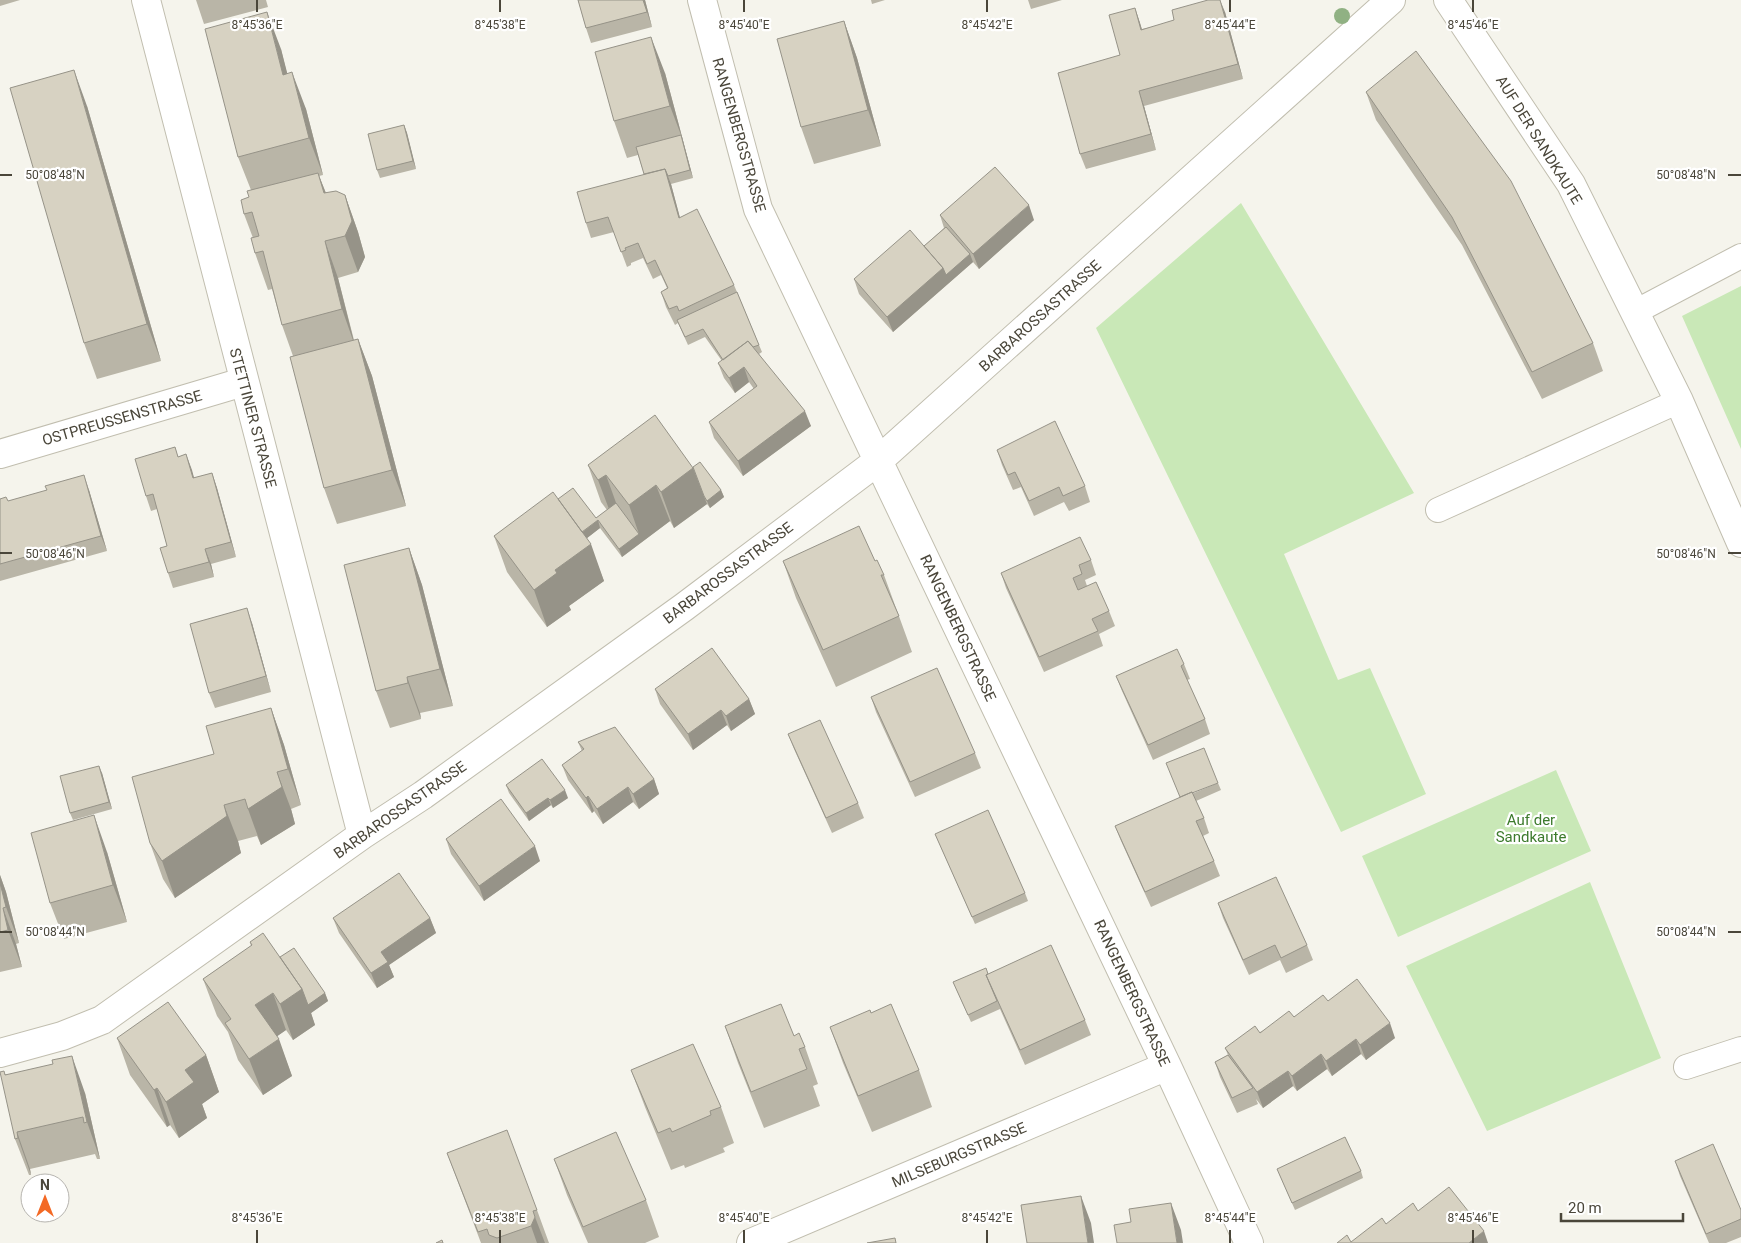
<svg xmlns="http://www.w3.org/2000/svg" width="1741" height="1243" viewBox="0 0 1741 1243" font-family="Roboto,sans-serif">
	<rect width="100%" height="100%" fill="#f5f4ec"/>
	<path fill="#c9e8b7" d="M1241,203L1414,493L1284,554L1338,680L1370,668L1426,794L1341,832L1096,328Z
		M1741,286V449L1682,316Z
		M1556,770L1591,851L1398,937L1362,856Z
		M1590,882L1661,1058L1487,1131L1406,966Z"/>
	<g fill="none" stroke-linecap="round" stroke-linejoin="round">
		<g stroke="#c1beaf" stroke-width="26">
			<path id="lane" d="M1635,312L1741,256
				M1438,510L1679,401
				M1686,1067L1741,1049"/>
		</g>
		<g stroke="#c1beaf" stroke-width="30">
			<path id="street" d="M146,0L362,835
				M702,0L758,209L1167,1066L1249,1243
				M1448,0L1571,184L1679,401L1741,543
				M0,454L243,382
				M0,1053L62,1036L102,1020L362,835L423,795L684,607L878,461L1391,0
				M751,1243L1167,1066"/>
		</g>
		<use href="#lane" stroke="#fff" stroke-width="24"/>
		<use href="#street" stroke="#fff" stroke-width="28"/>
	</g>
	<circle fill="#90b183" cx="1342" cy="16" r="8"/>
	<path fill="#b9b5a7" d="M0,0H20L0,6Z
		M196,0H266L268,7L204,24Z
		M578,0H645L652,27L591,43L586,28Z
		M871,0H885L872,4Z
		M1028,0H1062L1031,9Z
		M1135,8L1142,29L1225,12L1243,79L1144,106L1156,150L1086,169L1080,154L1120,55Z
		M844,21L857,58L881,146L814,164L801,127Z
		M281,49L287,74L306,109L323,175L319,176L326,193L345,195L358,232L365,257L358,272L338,278L354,340L358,339L372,376L406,506L337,524L324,488L293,356L282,325L272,289L268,290L255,253L253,238L244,214L251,190L238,157Z
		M665,73L693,178L671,184L680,218L734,285L762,352L759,354L811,426L743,476L714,438L709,422L754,389L749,382L735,393L724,378L718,363L722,361L705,337L688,345L678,323L675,325L666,307L661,292L667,288L661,275L653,279L643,258L631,263V265L627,267L614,232L591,238L586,223L644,174L638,155L627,158L614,121Z
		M1366,92L1593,343L1603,371L1542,399L1462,245L1376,120Z
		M87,106L161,361L97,379L84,343Z
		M404,125L407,133L416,169L380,178L377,170Z
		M940,215L1034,220L979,269L973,262L893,332L859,294L854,279L924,246L944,228Z
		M175,447L178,457L186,454L194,478L212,473L217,488L236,557L211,564L214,577L173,588L168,573L167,546L157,509L151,511L146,496Z
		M997,450L1085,486L1090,502L1069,511L1064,502L1034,516L1021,487L1013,490L1002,465Z
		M588,465L693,467L721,490L724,497L710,508L707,504L674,528L670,521L622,557L600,528L587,538L604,581L569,606L571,610L547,627L507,572L494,536L558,499L596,518L607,510L601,502Z
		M89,490L107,551L0,581V499L8,501Z
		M409,548L422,585L453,706L420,713L421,719L390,728L376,691Z
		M1091,560L1096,575L1085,580L1087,586L1109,611L1115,626L1099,634L1103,646L1044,672L1006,588L1001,573Z
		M783,561H875L884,575L912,652L836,687L796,598Z
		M252,623L271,692L215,708L209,693Z
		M1184,664L1190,679L1187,680L1205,719L1210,734L1153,760L1122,691L1116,676Z
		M655,689L749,699L755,714L731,731L727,725L693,750L660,704Z
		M871,697L975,753L981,768L915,797L876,712Z
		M271,708L284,745L301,805L291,809L295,824L261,845L257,836L238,841L241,853L175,898L163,879L150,843L214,754Z
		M788,734L858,803L864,818L832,833L794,749Z
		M578,742L654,779L659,794L639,809L633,802L603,824L594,811L592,813L568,780L562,765L582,751Z
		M102,773L112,809L73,820L70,813Z
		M1218,783L1221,790L1196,801L1204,818L1209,833L1203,836L1214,861L1220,876L1151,907L1121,841L1115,826Z
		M506,785L568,798L553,808L551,805L529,821L509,793Z
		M935,834L1025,893L1028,901L975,924Z
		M446,839L540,861L484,901L451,854Z
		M107,852L127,922L64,939L50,903Z
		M0,875L6,892L19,943L16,944L22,967L0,972Z
		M1218,903L1307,945L1313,960L1286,973L1280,960L1249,975L1223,918Z
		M333,918H430L436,933L389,965L394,977L377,988L339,933Z
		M250,942L280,957L325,993L328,1001L311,1013L315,1025L293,1040L286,1030L277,1036L292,1076L263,1095L238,1060L228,1032L217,1016L203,979L251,946Z
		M988,974L1085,1020L1091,1035L1025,1065L1000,1009L971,1022L953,982Z
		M1328,1001L1395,1038L1366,1060L1361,1054L1332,1076L1327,1069L1297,1091L1293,1086L1263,1108L1256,1099L1258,1104L1237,1113L1220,1077L1215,1062L1228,1055L1225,1048Z
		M871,1013L919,1070L932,1107L872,1132L843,1063L830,1027Z
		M725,1026L794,1036L805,1047L818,1084L813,1086L820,1106L764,1128L738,1063Z
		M117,1038L206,1055L219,1092L202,1104L207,1118L179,1138L170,1125L167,1127L130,1075Z
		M631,1070L721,1107L734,1143L723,1148L725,1152L685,1168L684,1165L671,1170L645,1107Z
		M5,1074L85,1093L100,1159H97L95,1154L30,1169L31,1175H29L15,1139Z
		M447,1153L537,1210L549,1243H481Z
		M554,1159L646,1200L659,1237L645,1243H588L567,1195Z
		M1675,1161L1741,1210V1237L1726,1243H1709L1680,1176Z
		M1277,1169L1361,1171L1363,1178L1295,1210Z"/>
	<path fill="#969388" d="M643,0H645L652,27Z
		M1220,0L1225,12L1243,79L1238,64Z
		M1135,8L1140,23L1146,45L1141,30Z
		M267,12L281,49L297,111L283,75Z
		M844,21L857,58L881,146L868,110Z
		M651,37L665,73L693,178L690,170L681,135L670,106Z
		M74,70L87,106L161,361L147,324Z
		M292,72L306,109L323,175L309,138Z
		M1139,91L1144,106L1156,150L1151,134Z
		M404,125L407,133L416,169L413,161Z
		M665,169L671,184L684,233L679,218Z
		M318,173L332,209L324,193Z
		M345,195L358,232L365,257L358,272L345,236Z
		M1029,205L1034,220L979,269L973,254Z
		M325,241L338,278L355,346L342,309Z
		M970,254L973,262L893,332L887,317L943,268Z
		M358,339L372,376L406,506L392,470Z
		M744,367L749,382L735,393L729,378Z
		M805,411L811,426L743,476L738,461Z
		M186,454L192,470L198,493L193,478Z
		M693,468L707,504L674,528L661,492Z
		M212,473L217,488L236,557L231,542Z
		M84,475L89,490L107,551L101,536Z
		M606,475L619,511L612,517L598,480Z
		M656,485L670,521L622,557L619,549L639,534L629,505Z
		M721,490L724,497L710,508L707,501Z
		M598,520L600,528L582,542L579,535Z
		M591,544L604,581L569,606L571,610L547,627L534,590L555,570Z
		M409,548L422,585L453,706L440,669Z
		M205,549L211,564L214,577L209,562Z
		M247,608L252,623L271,692L266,676Z
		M407,677L420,713L421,719L408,683Z
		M749,699L755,714L731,731L726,716Z
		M271,708L284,745L301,805L288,769Z
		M721,710L727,725L693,750L688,734Z
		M99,766L102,773L112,809L109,802Z
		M277,772L291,809L295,824L261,845L248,809Z
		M654,779L659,794L639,809L633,794Z
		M628,787L633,802L603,824L597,809Z
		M565,790L568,798L553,808L550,800Z
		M588,796L594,811L592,813L586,798Z
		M548,798L551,805L529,821L526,813Z
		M224,805L238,841L241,853L175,898L162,861Z
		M94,815L107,852L127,922L113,885Z
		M535,846L540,861L484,901L479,886Z
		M0,875L6,892L19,943L6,907L0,883Z
		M3,908L16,944L22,967L8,930Z
		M430,918L436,933L389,965L394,977L377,988L371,973L381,952Z
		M302,989L325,993L328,1001L311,1013L315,1025L293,1040L280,1004Z
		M273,993L286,1030L269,1042L255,1005Z
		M1390,1023L1395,1038L1366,1060L1360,1045Z
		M279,1039L292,1076L263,1095L249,1059Z
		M1356,1039L1361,1054L1332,1076L1326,1061Z
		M1321,1054L1327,1069L1297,1091L1292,1076Z
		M206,1055L219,1092L202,1104L207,1118L179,1138L166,1102L185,1070Z
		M72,1056L85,1093L100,1159L87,1122Z
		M1288,1071L1293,1086L1263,1108L1257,1092Z
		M157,1088L170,1125L167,1127L154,1090Z
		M17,1132L30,1169L31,1175L18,1138Z
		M1081,1196L1091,1223L1094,1243H1088Z
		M1171,1203L1181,1230L1183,1243H1177Z
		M535,1217L545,1243H537L531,1226Z
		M1484,1231L1488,1243H1469Z"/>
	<path fill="#d7d2c2" stroke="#969388" d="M578,0H643L647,12L586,28Z
		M1208,0H1220L1238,64L1139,91L1151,134L1080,154L1058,73L1120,55L1109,15L1135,8L1141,30L1174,20L1172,10Z
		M267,12L283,75L292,72L309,138L238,157L205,29Z
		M844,21L868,110L801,127L777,39Z
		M651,37L670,106L614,121L595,52Z
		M1416,51L1511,181L1593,343L1532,372L1452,217L1366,92Z
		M74,70L147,324L84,343L10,88Z
		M404,125L413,161L377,170L368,134Z
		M681,135L690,170L668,176L665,169L644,174L636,147Z
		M995,167L1029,205L973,254L940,215Z
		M665,169L679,218L697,209L734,285L679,311L677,306L669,309L661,292L668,288L655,260L647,264L638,243L625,248L626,250L621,252L608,217L586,223L577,192Z
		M318,173L324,193L336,191L345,195L352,221L345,236L325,241L342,309L282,325L263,251L255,253L251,238L259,236L252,212L244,214L241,200L249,197L247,191Z
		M946,227L970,254L946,275L943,268L924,246Z
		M910,230L943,268L887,317L854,279Z
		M737,292L759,345L753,347L748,341L723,360L703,329L685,337L677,320Z
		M358,339L392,470L324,488L290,357Z
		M748,341L805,411L738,461L709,422L757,386L744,367L729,378L718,363Z
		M655,415L693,468L661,492L656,485L629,505L606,475L598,480L588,465Z
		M1055,421L1085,486L1063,496L1059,487L1029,501L1015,472L1008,475L997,450Z
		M175,447L178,457L186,454L193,478L212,473L231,542L205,549L209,562L168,573L160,548L167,546L153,494L146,496L135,459Z
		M700,462L721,490L707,501L704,496L693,467Z
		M84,475L101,536L0,564V499L6,497L8,501L47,490L45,486Z
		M573,488L596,518L616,503L639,534L619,549L598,520L582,532L558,499Z
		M553,492L591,544L555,570L557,573L534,590L494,536Z
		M859,526L875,561L877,560L884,575H881L899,616L823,650L783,561Z
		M1080,537L1091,560L1079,565L1082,574L1073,578L1078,590L1096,582L1109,611L1092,619L1098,631L1039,657L1001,573Z
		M409,548L440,669L407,677L408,683L376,691L344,565Z
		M247,608L266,676L209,693L190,624Z
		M712,648L749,699L726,716L721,710L688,734L655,689Z
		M1177,649L1184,664L1181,666L1205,719L1148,745L1116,676Z
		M937,668L975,753L910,782L871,697Z
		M271,708L288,769L277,772L282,787L248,809L245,799L224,805L227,816L162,861L150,843L132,777L214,754L206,726Z
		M820,720L858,803L826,818L788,734Z
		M615,727L654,779L633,794L628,787L597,809L588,796L586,798L562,765L584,749L578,742Z
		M1204,748L1218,783L1192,793V792L1180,797L1166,763Z
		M542,759L565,790L550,800L548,798L526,813L506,785Z
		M99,766L109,802L70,813L60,776Z
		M1192,792L1204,818L1196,821L1214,861L1145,892L1115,826Z
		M501,799L535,846L479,886L446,839Z
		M988,810L1025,893L972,917L935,834Z
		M94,815L113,885L50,903L31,833Z
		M399,873L430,918L381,952L388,962L371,973L333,918Z
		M1276,877L1307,945L1281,958L1275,945L1243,960L1218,903Z
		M0,883L6,907L3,908L8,930L0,932Z
		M263,933L302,989L280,1004L273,993L255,1005L279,1039L249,1059L225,1023L231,1019L203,979L252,945L250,942Z
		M1051,945L1085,1020L1020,1050L986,975Z
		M294,948L325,993L308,1005L302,989L280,957Z
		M986,968L988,974L986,975L997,1001L968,1015L953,982Z
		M1357,979L1390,1023L1360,1045L1356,1039L1326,1061L1321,1054L1292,1076L1288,1071L1257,1092L1225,1048L1255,1026L1260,1033L1289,1011L1294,1017L1323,995L1328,1001Z
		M168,1002L206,1055L185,1070L194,1082L166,1102L157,1088L154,1090L117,1038Z
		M781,1004L794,1036L799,1033L805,1047L799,1049L807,1069L751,1092L725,1026Z
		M891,1004L919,1070L858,1096L830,1027L870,1010L871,1013Z
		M693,1044L721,1107L710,1111L711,1115L672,1132L670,1128L658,1133L631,1070Z
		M1228,1055L1253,1088L1232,1098L1215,1062Z
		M72,1056L87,1122L84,1123L83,1117L17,1132L18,1138L15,1139L0,1072L4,1071L5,1075L53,1064L52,1060Z
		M507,1130L537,1210L533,1211L535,1217L531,1226L497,1238L489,1235L487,1229L478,1232L447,1153Z
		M616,1132L646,1200L583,1227L554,1159Z
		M1345,1137L1361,1171L1292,1203L1277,1169Z
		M1713,1144L1741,1210V1219L1706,1234L1675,1161Z
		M1449,1187L1484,1231L1469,1243H1337L1347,1235L1351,1242L1382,1218L1386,1224L1413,1203L1418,1211Z
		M1081,1196L1088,1243H1027L1021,1205Z
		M1171,1203L1177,1243H1117L1114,1225L1131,1222L1129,1209Z
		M895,1238L896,1243H867Z
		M442,1240L443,1243H436Z"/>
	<path fill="none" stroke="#4a463a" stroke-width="2" d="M257,0V12M500,0V12M744,0V12M987,0V12M1230,0V12M1473,0V12M0,175H12M1728,175H1741M0,553H12M1728,553H1741M0,932H12M1728,932H1741M257,1230V1243M500,1230V1243M744,1230V1243M987,1230V1243M1230,1230V1243M1473,1230V1243"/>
	<g text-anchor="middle" stroke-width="4.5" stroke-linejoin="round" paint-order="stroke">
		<g font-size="15" fill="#4a463a" stroke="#fff">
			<text transform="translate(739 135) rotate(74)" y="5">RANGENBERGSTRASSE</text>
			<text transform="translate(1539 140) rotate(58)" y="5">AUF DER SANDKAUTE</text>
			<text transform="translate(1040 316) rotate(-42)" y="5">BARBAROSSASTRASSE</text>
			<text transform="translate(122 418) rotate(-16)" y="5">OSTPREUSSENSTRASSE</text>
			<text transform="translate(253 418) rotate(75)" y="5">STETTINER STRASSE</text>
			<text transform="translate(728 573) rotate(-37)" y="5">BARBAROSSASTRASSE</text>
			<text transform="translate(958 628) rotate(65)" y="5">RANGENBERGSTRASSE</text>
			<text transform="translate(400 810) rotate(-35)" y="5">BARBAROSSASTRASSE</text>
			<text transform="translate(1132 993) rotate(65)" y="5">RANGENBERGSTRASSE</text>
			<text transform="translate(959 1155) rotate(-23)" y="5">MILSEBURGSTRASSE</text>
		</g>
		<g font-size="15" fill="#3d7b2d" stroke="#fff">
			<text x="1531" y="825">Auf der<tspan x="1531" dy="17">Sandkaute</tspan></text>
		</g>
	</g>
	<g font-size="12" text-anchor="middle" fill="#4a463a" stroke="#fff" stroke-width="4.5" stroke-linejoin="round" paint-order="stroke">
		<text x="257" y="29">8°45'36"E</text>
		<text x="500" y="29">8°45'38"E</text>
		<text x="744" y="29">8°45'40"E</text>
		<text x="987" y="29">8°45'42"E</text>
		<text x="1230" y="29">8°45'44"E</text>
		<text x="1473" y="29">8°45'46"E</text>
		<text x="55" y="179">50°08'48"N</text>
		<text x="1686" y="179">50°08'48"N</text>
		<text x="55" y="558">50°08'46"N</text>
		<text x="1686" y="558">50°08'46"N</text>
		<text x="55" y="936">50°08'44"N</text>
		<text x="1686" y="936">50°08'44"N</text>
		<text x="257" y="1222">8°45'36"E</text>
		<text x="500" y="1222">8°45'38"E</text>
		<text x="744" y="1222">8°45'40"E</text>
		<text x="987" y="1222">8°45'42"E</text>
		<text x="1230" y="1222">8°45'44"E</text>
		<text x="1473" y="1222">8°45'46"E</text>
	</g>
	<g transform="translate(45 1198)"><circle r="24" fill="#ffffff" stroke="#b7b5b0"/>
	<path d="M0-4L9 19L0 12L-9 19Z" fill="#f36925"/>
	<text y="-8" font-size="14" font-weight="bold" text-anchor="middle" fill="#4a463a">N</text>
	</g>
	<path d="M1561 1213v8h122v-8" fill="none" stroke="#4a463a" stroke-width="2.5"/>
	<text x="1568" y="1213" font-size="15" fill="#4a463a" stroke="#ffffff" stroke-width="4" paint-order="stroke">20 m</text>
</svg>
